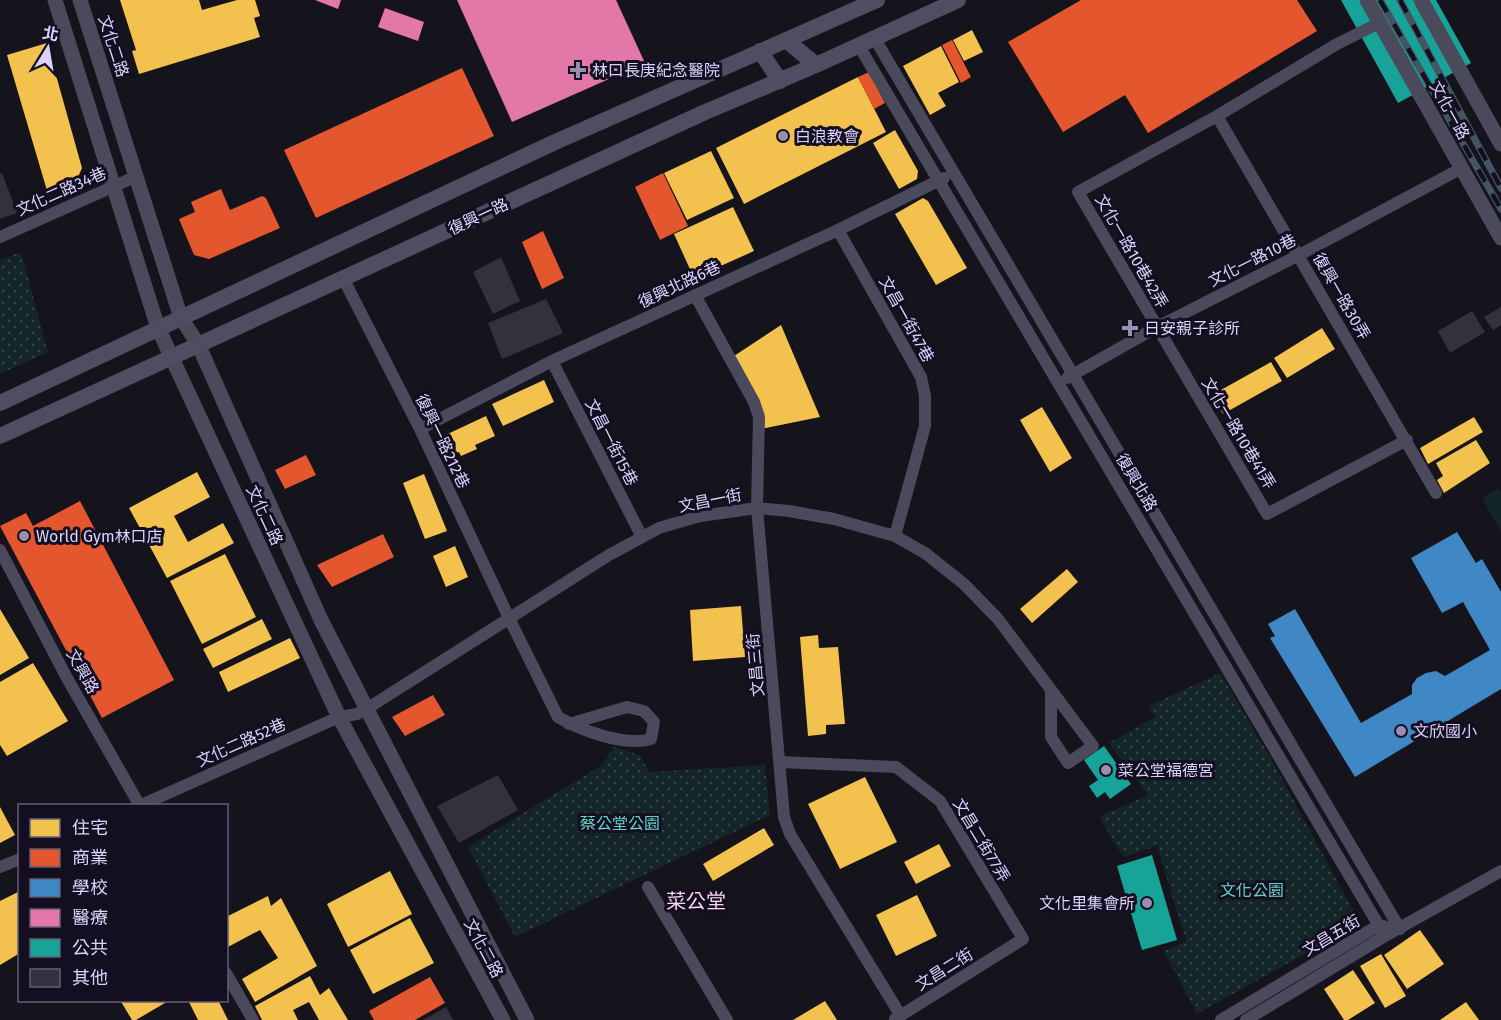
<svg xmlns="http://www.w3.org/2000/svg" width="1501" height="1020" viewBox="0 0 1501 1020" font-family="'Fira Sans','Noto Sans TC',sans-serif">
	<defs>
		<pattern id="park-dots" width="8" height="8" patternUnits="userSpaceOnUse" patternTransform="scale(1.5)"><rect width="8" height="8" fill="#132527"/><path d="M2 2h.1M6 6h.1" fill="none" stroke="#354447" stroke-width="1.8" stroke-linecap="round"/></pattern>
	</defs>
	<rect width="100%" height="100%" fill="#15131c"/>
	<path fill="#132527" d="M1499,488L1501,492V532L1482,498Z"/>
	<path fill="url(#park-dots)" d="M21,252L48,352L0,374V260Z
		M1220,673L1269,755L1360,923L1197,1014L1164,951L1186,941L1157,846L1123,857L1099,817L1148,795L1109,743L1155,717L1149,706Z
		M614,747L640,755L649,772L765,765L770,815L515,937L468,847L602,765Z"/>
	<path fill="#f2c14e" d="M120,0H199L202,10L237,0H255L260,16L254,18L260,37L139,74L132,51L136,50Z
		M972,30L983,52L964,61L953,40Z
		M47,43L82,168L75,184L48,194L7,55Z
		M941,46L959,82L938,93L946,106L930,115L903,66Z
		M858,77L886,132L744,204L716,148Z
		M895,130L918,171L917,179L899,189L873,143Z
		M711,151L734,198L687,220L664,173Z
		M923,198L928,201L967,268L936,285L895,214Z
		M733,207L754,251L694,278L674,234Z
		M781,325L820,417L761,429L760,402L734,356Z
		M1322,328L1335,349L1287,378L1274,358Z
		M1271,362L1282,381L1223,414L1212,395Z
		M544,380L554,402L503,426L492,404Z
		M1042,407L1072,458L1050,472L1020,420Z
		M486,416L495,436L475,445L477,449L461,456L459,452L448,457L439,438Z
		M1474,417L1483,432L1428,464L1420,448Z
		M1476,440L1490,463L1444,493L1437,480L1443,476L1436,463Z
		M197,472L210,497L174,516L188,542L223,523L234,543L167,578L129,508Z
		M424,474L447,531L425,539L403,483Z
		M455,546L468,577L446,587L433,556Z
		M225,554L256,617L202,644L170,581Z
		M1067,569L1078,582L1032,623L1020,609Z
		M741,606L745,657L693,661L690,610Z
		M0,609L29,658L0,675Z
		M262,619L272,639L213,668L203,649Z
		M818,635L819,648L838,647L845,724L826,725V734L808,736L800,637Z
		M290,638L300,658L228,692L219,672Z
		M33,663L68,721L7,756L0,745V682Z
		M865,777L897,842L840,869L808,804Z
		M0,807L15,835L0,843Z
		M764,828L774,845L713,881L703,864Z
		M939,844L951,866L916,884L904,862Z
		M390,871L412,914L348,947L327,904Z
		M20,891V953L0,965V901Z
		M917,895L937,936L896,956L876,915Z
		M268,896L271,906L281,898L317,966L255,1002L242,979L278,958L260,930L226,948V917Z
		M410,918L434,963L373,994L350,950Z
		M1420,930L1444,964L1407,989L1384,955Z
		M1381,954L1406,996L1385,1008L1360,966Z
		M1353,970L1375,1003L1348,1020H1344L1324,989Z
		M310,976L320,995L329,988L348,1020H319L309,1002L293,1010L298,1020H262L255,1006Z
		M120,1000H170L136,1020H132Z
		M188,1000H218L228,1020H198Z
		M825,1001L837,1020H793Z
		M1466,1002L1479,1020H1440Z"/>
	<path fill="#e4572e" d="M1081,0H1297L1317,31L1148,133L1125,95L1063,132L1008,42Z
		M952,40L971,77L961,83L942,45Z
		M462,68L494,136L316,218L284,150Z
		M869,72L885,103L874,109L858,77Z
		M663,173L688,226L660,240L635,187Z
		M221,189L230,210L262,196L266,198L280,228L209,259L194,255L179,219L195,212L191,202Z
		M543,231L564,278L542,289L522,242Z
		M306,455L316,475L285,489L275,470Z
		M80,501L174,680L102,718L0,526L26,513L33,526Z
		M383,534L394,557L332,587L317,565Z
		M433,695L445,715L405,736L392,717Z
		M430,977L445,1003L415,1020H374L369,1011Z"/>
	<path fill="#3f88c5" d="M1457,532L1476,563L1482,559L1501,592V689L1355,777L1270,638L1275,636L1268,624L1295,609L1361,723L1412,694V685L1417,678L1426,673L1436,671L1445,676L1490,650L1463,602L1442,613L1411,558Z"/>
	<path fill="#e377a8" d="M315,0H341L338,9Z
		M457,0H616L645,63L512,122Z
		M385,8L424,22L418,41L378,27Z"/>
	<path fill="#17a398" d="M1341,0H1436L1471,63L1398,103Z
		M1104,746L1131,784L1110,799L1105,792L1097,798L1089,786L1098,780L1084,760Z
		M1152,855L1177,940L1142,950L1117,866Z"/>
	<path fill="#34313e" d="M2,173L17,213L0,219V174Z
		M501,257L520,301L493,314L473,272Z
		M546,299L563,333L502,359L488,323Z
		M1501,307V325L1493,330L1484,317Z
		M1472,311L1485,332L1450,353L1438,331Z
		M498,775L518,810L459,843L437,806Z
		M446,1007L453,1020H423Z"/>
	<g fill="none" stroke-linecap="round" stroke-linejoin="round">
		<path stroke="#4b495c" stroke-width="12" d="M1381,22L1337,44L1217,116L1078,192L1267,514L1407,440
			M875,39L1400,929
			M859,46L1385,936
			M1217,116L1436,493
			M838,230L921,377L925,396V426L895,536
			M0,237L137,176
			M343,278L420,429L510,620L558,717C580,730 625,747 651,739L654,722L644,711L627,707L569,724
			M695,295L754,402L759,417L757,508L784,817L790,834L901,1016
			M552,361L642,537
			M1067,378L1157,327L1299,255L1462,168
			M420,429L552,361L838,230L944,178
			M0,550L67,678L140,806
			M780,762L896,767L940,801L1023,939L895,1019
			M139,806L339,717L357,714L368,708L609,555L659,528L700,516L757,508L789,511L834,519L895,536L925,553L964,584L998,619L1093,746L1068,763L1051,737V692
			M0,867L20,859
			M648,887L727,1020
			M226,973L253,1020
			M1221,1020L1379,925L1387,927
			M1246,1020L1385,936L1501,871"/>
		<path stroke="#4b495c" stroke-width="15" d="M55,0L158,328L339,717L503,1020
			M80,0L181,318L198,344L321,620L527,1020
			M1367,0L1501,238
			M1421,0L1501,144"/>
		<path stroke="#504c62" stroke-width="16" d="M786,40L816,65
			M760,51L780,81
			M0,403L553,143L877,0
			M0,436L703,113L816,65L958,0"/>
		<g stroke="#455463" stroke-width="7">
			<path id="rail" d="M1380,0L1501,209
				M1400,0L1501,188"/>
		</g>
		<use href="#rail" stroke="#140f20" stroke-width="4.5" stroke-dasharray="14" stroke-linecap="butt"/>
	</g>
	<g fill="#968fad" stroke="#140f20" stroke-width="2">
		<path d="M575 61h6v6h6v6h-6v6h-6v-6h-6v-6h6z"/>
		<circle cx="783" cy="136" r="6"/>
		<path d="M1127 319h6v6h6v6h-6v6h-6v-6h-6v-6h6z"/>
		<circle cx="24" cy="536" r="6"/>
		<circle cx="1401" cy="731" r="6"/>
		<circle cx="1106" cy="770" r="6"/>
		<circle cx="1147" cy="903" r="6"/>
	</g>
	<g text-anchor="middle" stroke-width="6" stroke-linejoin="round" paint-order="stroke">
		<g font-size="16" fill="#dbd2fb" stroke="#140f20">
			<text transform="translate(114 46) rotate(72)" y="6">文化二路</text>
			<text transform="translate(1450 110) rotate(61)" y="6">文化一路</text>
			<text transform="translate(61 191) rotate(-24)" y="6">文化二路34巷</text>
			<text transform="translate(478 216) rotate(-25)" y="6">復興一路</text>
			<text transform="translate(1132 251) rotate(60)" y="6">文化一路10巷42弄</text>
			<text transform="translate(1252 260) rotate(-27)" y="6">文化一路10巷</text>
			<text transform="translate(679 284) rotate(-25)" y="6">復興北路6巷</text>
			<text transform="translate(1342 296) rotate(60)" y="6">復興一路30弄</text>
			<text transform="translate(907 319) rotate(61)" y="6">文昌一街47巷</text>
			<text transform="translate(1239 433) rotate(59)" y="6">文化一路10巷41弄</text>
			<text transform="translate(443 441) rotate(64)" y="6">復興一路212巷</text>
			<text transform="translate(612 442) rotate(63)" y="6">文昌一街15巷</text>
			<text transform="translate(1137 482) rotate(59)" y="6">復興北路</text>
			<text transform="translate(710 500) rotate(-11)" y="6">文昌一街</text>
			<text transform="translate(265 515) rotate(65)" y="6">文化二路</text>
			<text transform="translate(755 665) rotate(-95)" y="6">文昌三街</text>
			<text transform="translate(83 671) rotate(61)" y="6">文興路</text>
			<text transform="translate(241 742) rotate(-24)" y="6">文化二路52巷</text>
			<text transform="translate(982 840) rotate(59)" y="6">文昌二街77弄</text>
			<text transform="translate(1331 935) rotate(-31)" y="6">文昌五街</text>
			<text transform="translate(484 948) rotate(62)" y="6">文化二路</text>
			<text transform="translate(944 969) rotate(-32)" y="6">文昌二街</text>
		</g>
		<g font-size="16" fill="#dbd2fb" stroke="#140f20" text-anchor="start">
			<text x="592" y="76">林口長庚紀念醫院</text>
			<text x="795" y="142">白浪教會</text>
			<text x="1144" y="334">日安親子診所</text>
			<text x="36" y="542">World Gym林口店</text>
			<text x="1413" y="737">文欣國小</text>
			<text x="1118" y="776">菜公堂福德宮</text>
			<text x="1135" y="909" text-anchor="end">文化里集會所</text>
		</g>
		<g font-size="16" fill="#66d3c3" stroke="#140f20">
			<text x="620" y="829">蔡公堂公園</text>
			<text x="1252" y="896">文化公園</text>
		</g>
		<g font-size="20" fill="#fbd4e9" stroke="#140f20">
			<text x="696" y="908">菜公堂</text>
		</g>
	</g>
	<rect x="18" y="804" width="210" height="198" fill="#140f20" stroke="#645d78" stroke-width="1.5"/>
	<rect x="30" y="819" width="30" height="18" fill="#f2c14e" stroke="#645d78" stroke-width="1.5"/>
	<text x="72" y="834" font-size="18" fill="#dbd2fb">住宅</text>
	<rect x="30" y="849" width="30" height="18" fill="#e4572e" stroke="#645d78" stroke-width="1.5"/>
	<text x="72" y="864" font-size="18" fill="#dbd2fb">商業</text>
	<rect x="30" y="879" width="30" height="18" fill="#3f88c5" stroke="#645d78" stroke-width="1.5"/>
	<text x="72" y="894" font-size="18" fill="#dbd2fb">學校</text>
	<rect x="30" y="909" width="30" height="18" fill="#e377a8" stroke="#645d78" stroke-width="1.5"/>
	<text x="72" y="924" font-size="18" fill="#dbd2fb">醫療</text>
	<rect x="30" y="939" width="30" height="18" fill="#17a398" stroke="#645d78" stroke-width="1.5"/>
	<text x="72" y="954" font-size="18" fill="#dbd2fb">公共</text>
	<rect x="30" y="969" width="30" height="18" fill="#34313e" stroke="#645d78" stroke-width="1.5"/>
	<text x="72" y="984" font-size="18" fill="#dbd2fb">其他</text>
	<g transform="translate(48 48) rotate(11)" stroke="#140f20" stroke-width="4.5" paint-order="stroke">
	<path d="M0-4.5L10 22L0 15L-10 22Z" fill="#dbd2fb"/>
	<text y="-9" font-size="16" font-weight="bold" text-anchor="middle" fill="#dbd2fb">北</text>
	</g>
</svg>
